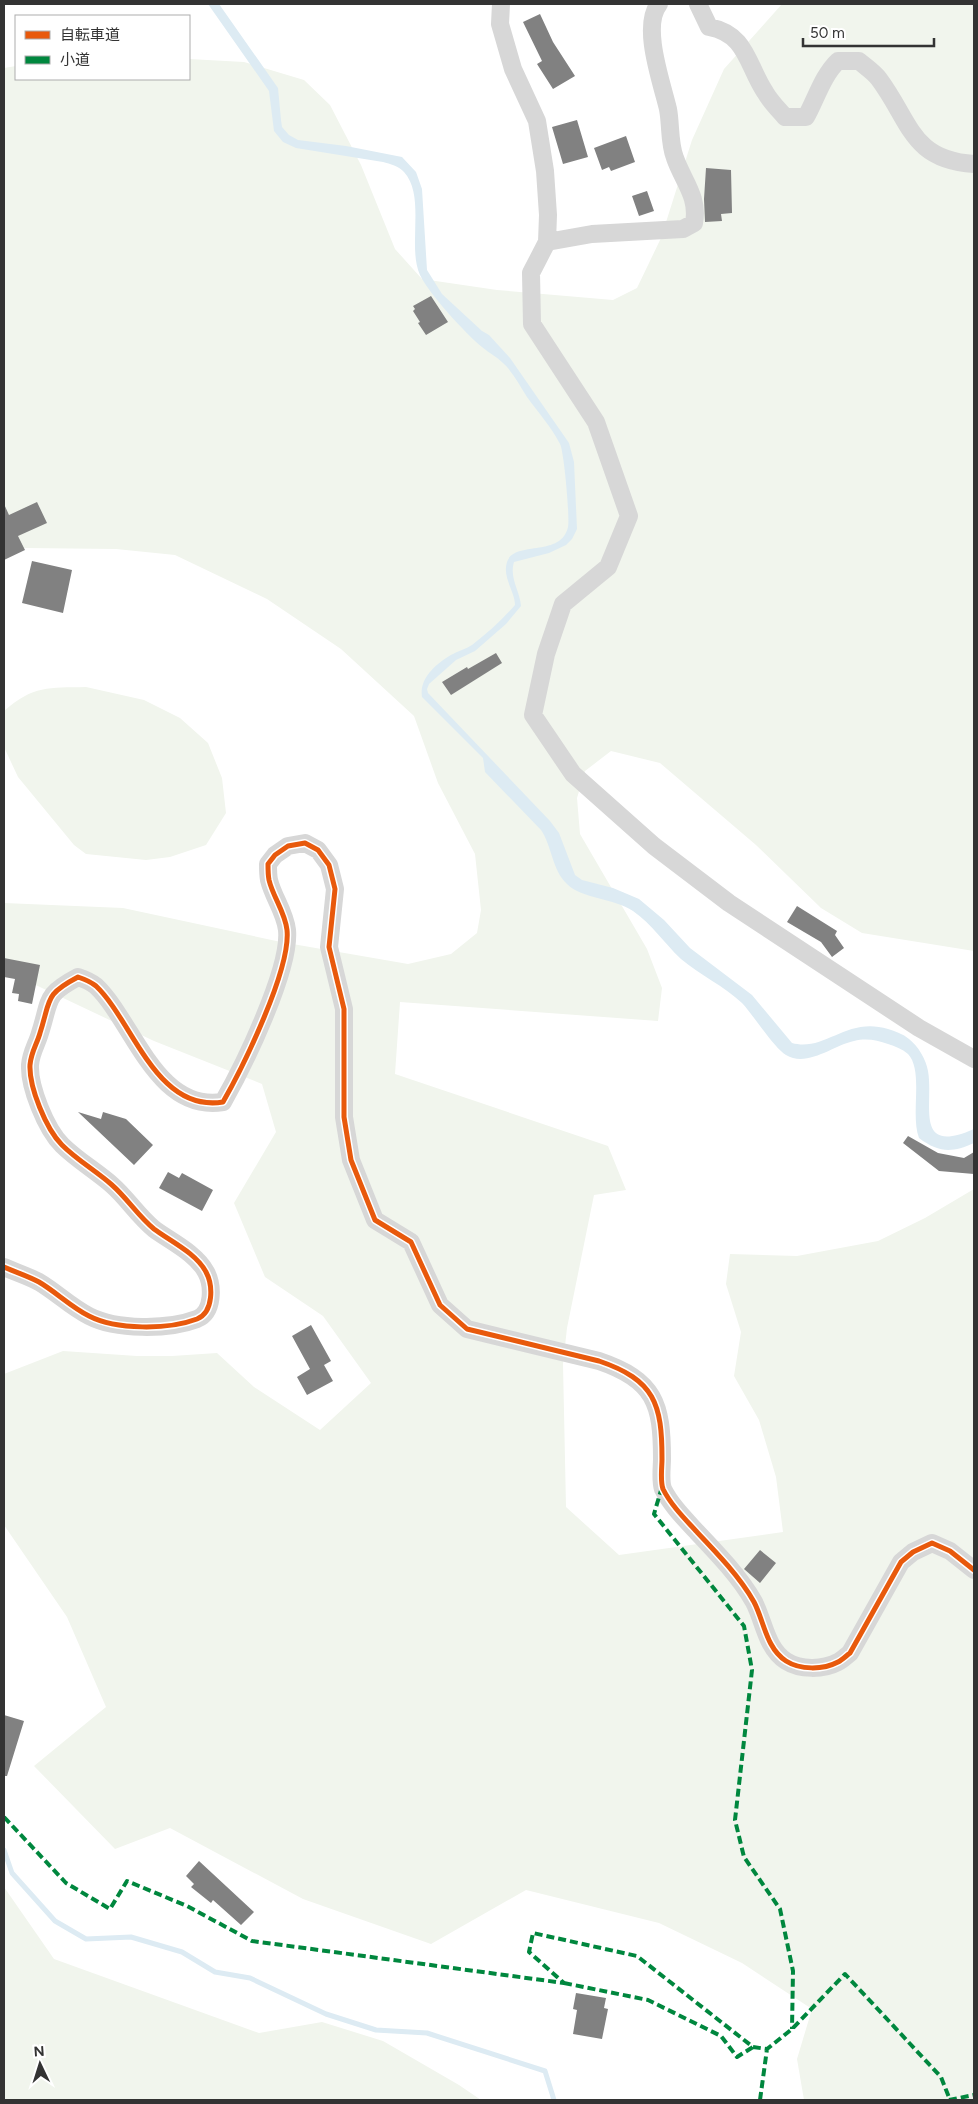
<svg xmlns="http://www.w3.org/2000/svg" width="978" height="2104" viewBox="0 0 978 2104" font-family="Figtree,'Noto Sans JP',sans-serif">
	<rect width="100%" height="100%" fill="#fff"/>
	<path fill="#f1f5ed" d="M782,4H974V951L862,933L821,908L756,845L660,763L611,751L585,771L577,798L580,834L647,949L662,988L658,1021L400,1002L395,1074L608,1146L626,1190L594,1195L567,1328L563,1364L566,1507L619,1555L783,1532L776,1477L759,1420L734,1376L741,1332L726,1284L730,1254L797,1256L878,1241L925,1218L974,1189V2100H804L797,2059L812,2009L742,1963L659,1923L526,1890L431,1944L303,1899L170,1828L115,1849L34,1766L106,1707L67,1617L4,1525V1374L63,1351L137,1356H172L217,1353L254,1387L320,1430L371,1383L323,1316L265,1277L234,1203L276,1132L262,1084L154,1041L4,970V903L123,908L281,942L408,964L451,954L477,933L481,910L475,854L438,783L414,716L341,649L267,599L175,555L116,549L25,548L4,558V68L16,66V79H189V59L244,62L304,80L330,105L361,165L395,249L422,279L497,290L613,300L637,288L661,238L692,140L724,69Z
		M86,687L144,700L180,718L208,743L222,778L226,813L206,845L170,857L146,860L86,854L74,845L18,777L4,747V711C34,685 48,688 86,687Z
		M4,1887L54,1959L259,2033L322,2022L383,2041L459,2085L481,2100H4Z"/>
	<path fill="#ddebf3" d="M208,4H219L278,88L281,120L282,127L289,135L298,140L346,146L402,157L416,172L422,189L427,270L442,294L482,331L489,335L510,358L569,443L574,462L577,529L572,539L566,545L549,553L514,562C509,578 520,591 521,606L506,624L475,651L456,660L429,684L427,689L428,693L550,821L559,833L575,875L582,880L613,888L639,899L664,920L690,948L752,995L792,1043C825,1052 847,1016 888,1029C895,1031 903,1034 909,1039C918,1046 926,1059 928,1071C934,1104 913,1156 974,1129V1143C952,1153 939,1153 919,1138C910,1115 924,1071 908,1054C902,1049 895,1046 888,1044C877,1040 866,1038 854,1041C834,1045 807,1068 786,1055C774,1048 754,1016 742,1003C724,986 700,975 681,959C664,943 652,924 633,911C614,898 582,899 567,884C552,870 552,846 541,830L485,772L483,758L422,697C419,678 436,664 451,655C458,651 466,649 472,645C488,633 502,620 515,605C515,592 502,577 507,562C514,540 561,558 568,527C570,518 564,451 560,444C552,428 538,412 527,397C520,386 513,372 503,363C497,357 489,353 482,347C466,334 429,294 420,275C407,247 426,196 404,172C399,166 390,164 383,162L296,148L283,142L274,131L269,91Z"/>
	<g fill="none" stroke-linecap="round" stroke-linejoin="round">
		<path stroke="#ddebf3" stroke-width="5" d="M4,1850L12,1873L55,1921L86,1939L131,1937L182,1952L215,1972L250,1978L326,2014L376,2030L427,2033L545,2071L554,2100"/>
	</g>
	<path fill="#818181" d="M540,14L553,42L575,76L553,89L537,64L542,61L523,22Z
		M577,120L588,157L563,164L552,127Z
		M626,136L635,162L611,171L609,167L602,170L594,148Z
		M706,168L731,170L732,213L721,214L722,221L705,222L704,199Z
		M647,191L654,211L639,216L632,196Z
		M431,296L448,322L426,335L418,323L420,322L413,311L415,309L413,306Z
		M37,502L47,523L18,536L25,550L4,560V504L9,515Z
		M32,561L72,570L63,613L22,603Z
		M496,653L502,663L451,695L442,682L467,667L468,669Z
		M797,906L837,931L835,935L844,948L832,957L821,942L787,922Z
		M4,958L40,965L32,1004L18,1001L19,994L12,993L15,979L4,977Z
		M78,1112L101,1119L103,1112L126,1119L153,1145L134,1165Z
		M908,1136L938,1153L964,1158L974,1152V1174L939,1171L903,1143Z
		M168,1172L179,1178L182,1173L213,1190L202,1211L159,1188Z
		M311,1325L331,1361L324,1365L333,1381L307,1395L297,1377L310,1369L292,1336Z
		M760,1550L776,1563L760,1583L744,1569Z
		M4,1715L24,1721L7,1776H4Z
		M199,1861L254,1912L241,1925L213,1900L211,1903L191,1887L194,1884L186,1876Z
		M576,1993L606,1998L604,2008L608,2009L602,2039L573,2034L577,2010L573,2009Z"/>
	<g fill="none" stroke-linecap="round" stroke-linejoin="round">
		<path stroke="#d7d7d7" stroke-width="18" d="M501,4L500,24L513,69L537,121L545,171L548,215L547,242L531,273L532,324L596,422L629,516L608,567L563,604L546,654L533,715L573,774L654,846L729,903L919,1028L974,1059
			M698,4L709,27C747,34 747,65 765,92C770,101 778,109 785,117H806C816,99 823,75 838,61H859C866,67 874,72 879,79C911,122 911,160 974,164
			M547,242L592,234L683,229L694,223C699,197 683,181 675,158C669,143 671,125 668,109C662,83 641,26 659,4
			M4,1267C15,1272 28,1276 39,1282C56,1292 71,1307 89,1316C116,1330 168,1330 197,1319C214,1312 213,1285 206,1272C196,1253 170,1241 154,1229C138,1216 127,1198 112,1185C96,1171 77,1160 62,1145C46,1129 29,1087 30,1065C31,1052 37,1044 40,1033C51,999 44,995 78,977C84,979 91,982 96,986C133,1021 156,1113 223,1102C243,1067 291,969 287,930C285,912 273,897 269,880C268,875 268,869 268,864L275,855L288,846L305,843L318,850L329,865L335,889L329,947L344,1009V1117L351,1160L375,1220L411,1242L440,1305L467,1329L599,1361C655,1380 662,1404 662,1459C662,1467 660,1481 663,1489C671,1505 684,1518 696,1531C716,1552 740,1577 754,1602C764,1621 766,1648 786,1661C800,1670 823,1670 838,1662C842,1660 846,1656 850,1653L901,1562L913,1552L932,1543L950,1551L974,1570"/>
		<path stroke="#00873e" stroke-width="4" stroke-dasharray="8 4" stroke-linecap="butt" d="M662,1487L654,1514L744,1626L752,1670L735,1820L744,1857L780,1909L793,1971L792,2029
			M4,1817L66,1883L110,1909L127,1881L187,1906L252,1941L564,1983L529,1952L533,1933L637,1956L753,2047L767,2049L792,2029L845,1974L941,2077L950,2100
			M564,1983L648,2000L721,2036L737,2057L753,2047
			M760,2100L767,2049
			M949,2100L974,2095"/>
		<g stroke="#fff" stroke-width="8">
			<path id="cycleway" d="M4,1267C15,1272 28,1276 39,1282C56,1292 71,1307 89,1316C116,1330 168,1330 197,1319C214,1312 213,1285 206,1272C196,1253 170,1241 154,1229C138,1216 127,1198 112,1185C96,1171 77,1160 62,1145C46,1129 29,1087 30,1065C31,1052 37,1044 40,1033C51,999 44,995 78,977C84,979 91,982 96,986C133,1021 156,1113 223,1102C243,1067 291,969 287,930C285,912 273,897 269,880C268,875 268,869 268,864L275,855L288,846L305,843L318,850L329,865L335,889L329,947L344,1009V1117L351,1160L375,1220L411,1242L440,1305L467,1329L599,1361C655,1380 662,1404 662,1459C662,1467 660,1481 663,1489C671,1505 684,1518 696,1531C716,1552 740,1577 754,1602C764,1621 766,1648 786,1661C800,1670 823,1670 838,1662C842,1660 846,1656 850,1653L901,1562L913,1552L932,1543L950,1551L974,1570"/>
		</g>
		<use href="#cycleway" stroke="#e8590c" stroke-width="5"/>
	</g>
	<rect width="978" height="2104" fill="none" stroke="#333333" stroke-width="10"/>
	<rect x="15" y="15" width="175" height="65" fill="#ffffff" stroke="#adadad"/>
	<rect x="25" y="31" width="25" height="8" fill="#e8590c" stroke="#adadad"/>
	<text x="60" y="40" font-size="15" fill="#333333">自転車道</text>
	<rect x="25" y="56" width="25" height="8" fill="#00873e" stroke="#adadad"/>
	<text x="60" y="65" font-size="15" fill="#333333">小道</text>
	<g transform="translate(40 2064) rotate(356)" stroke="#ffffff" stroke-width="4" paint-order="stroke">
	<path d="M0-4L9 19L0 12L-9 19Z" fill="#333333"/>
	<text y="-8" font-size="14" font-weight="bold" text-anchor="middle" fill="#333333">N</text>
	</g>
	<path d="M803 38v8h131v-8" fill="none" stroke="#333333" stroke-width="2.5"/>
	<text x="810" y="38" font-size="15" fill="#333333" stroke="#ffffff" stroke-width="4" paint-order="stroke">50 m</text>
</svg>
